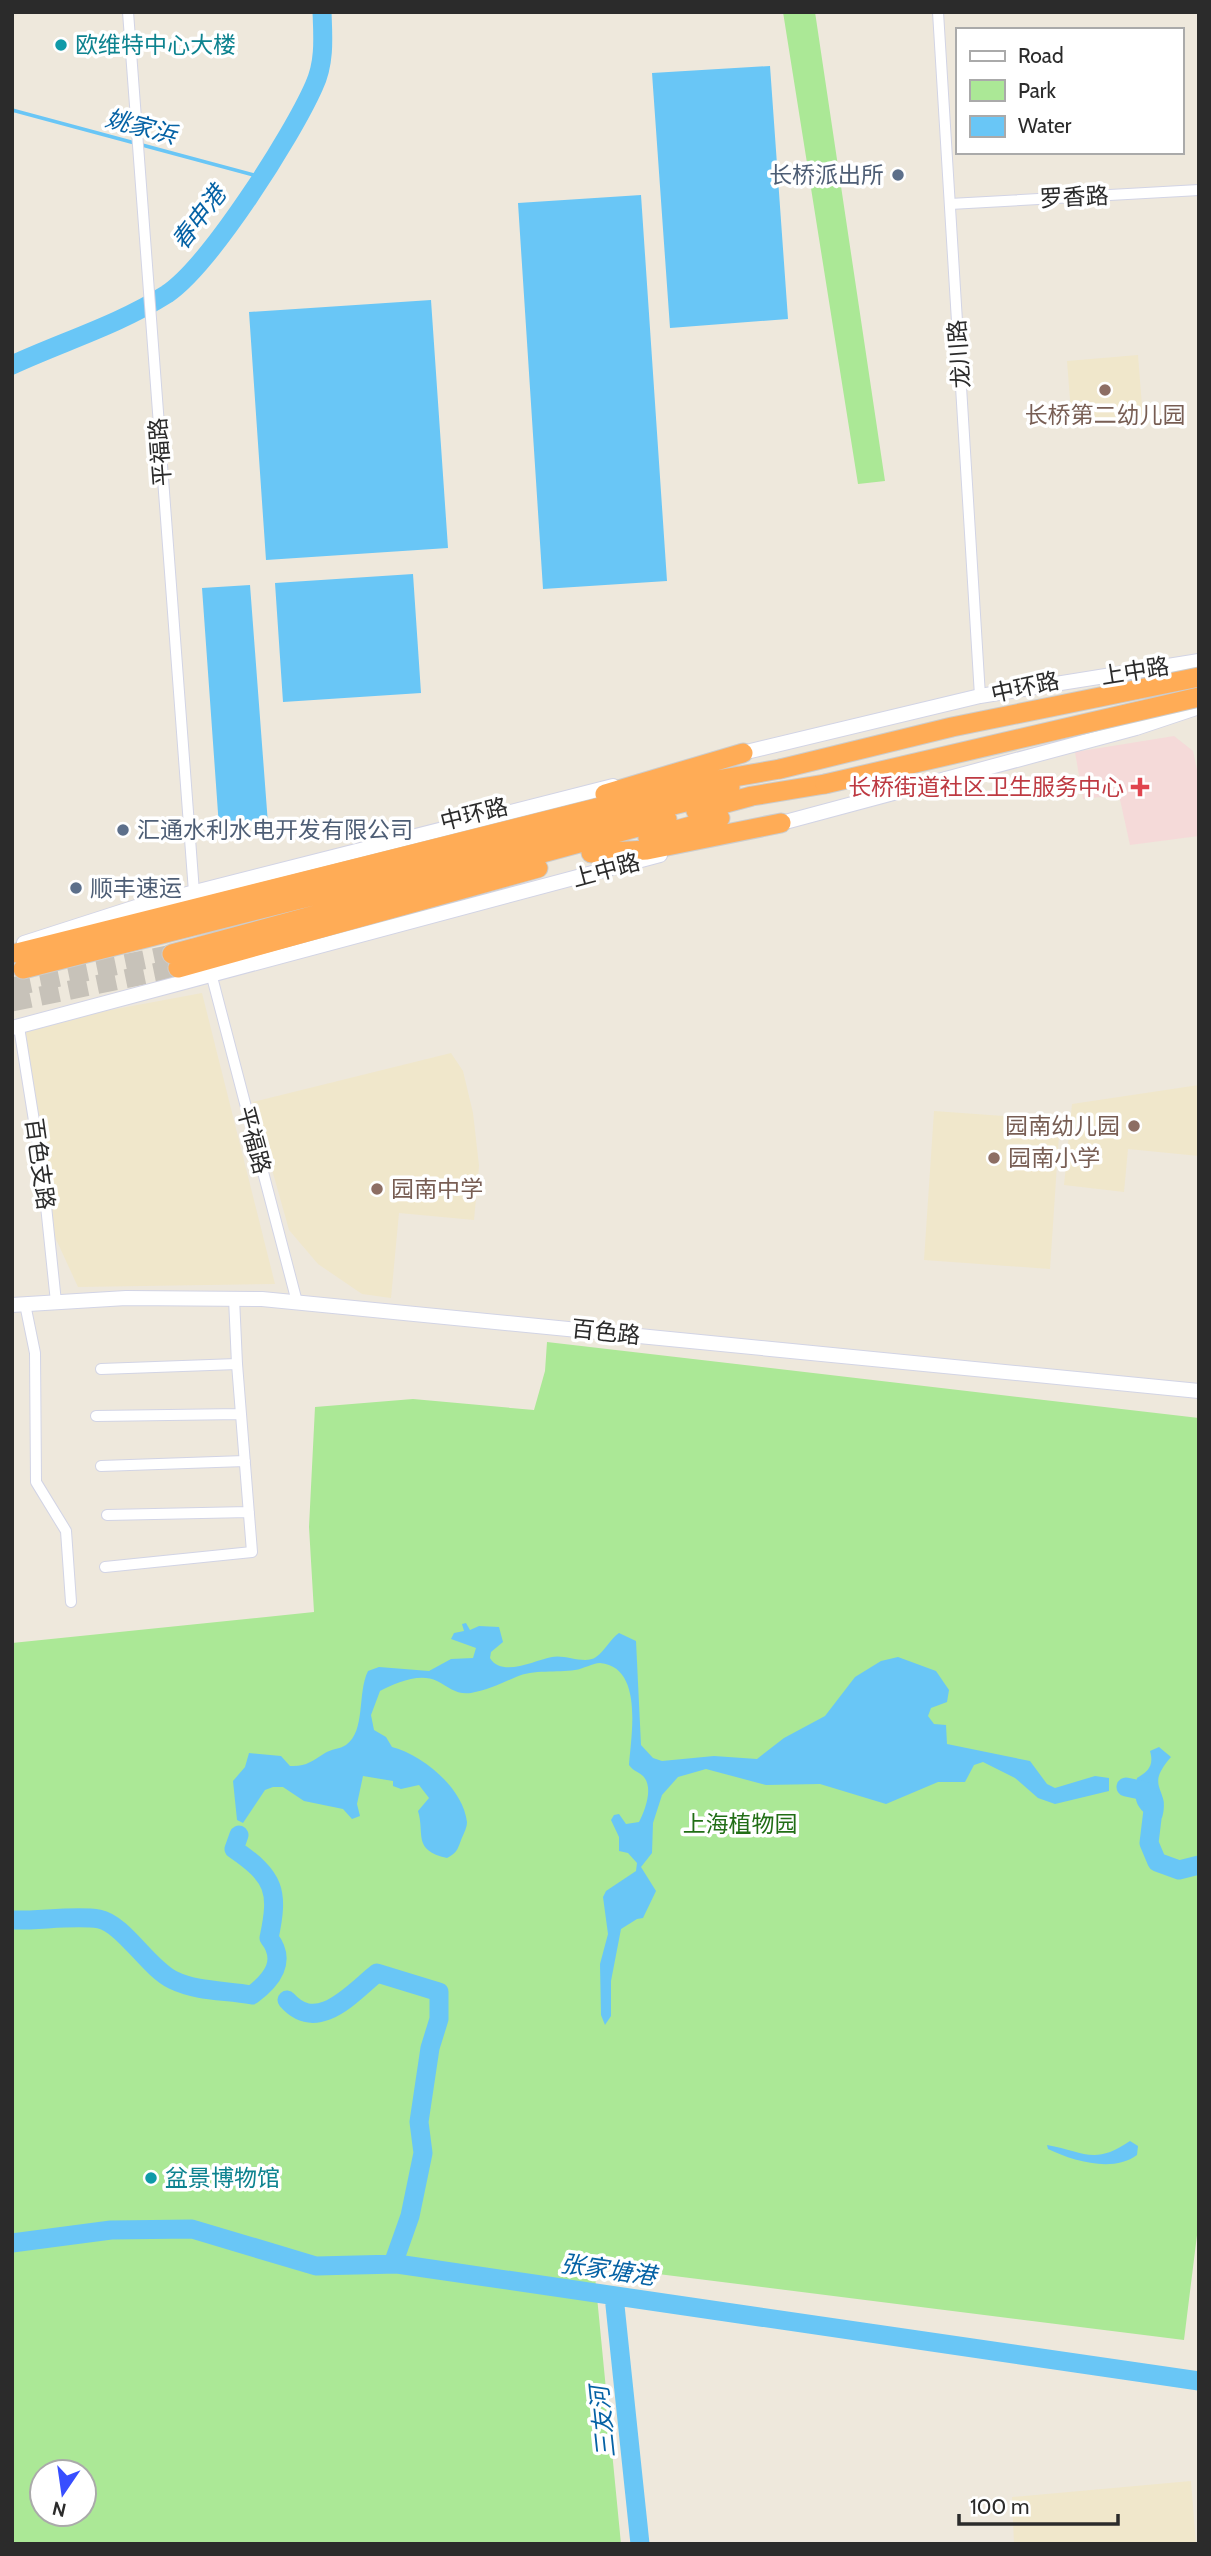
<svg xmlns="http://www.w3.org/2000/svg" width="1211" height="2556" viewBox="0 0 1211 2556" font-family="Cabin,'Noto Sans SC',sans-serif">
	<rect width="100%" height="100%" fill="#eee8dc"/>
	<path fill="#f0e7cb" d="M1138,355L1143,419L1072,425L1067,361Z
		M202,993L275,1284L78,1287L49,1224L19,1027Z
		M451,1053L463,1071L473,1113L479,1166L474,1220L399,1213L391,1298L362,1294L318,1264L289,1230L253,1102Z
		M1199,1085V1156L1128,1149L1124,1192L1064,1185L1072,1104Z
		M934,1111L1060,1120L1050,1269L924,1260Z
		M1191,2481L1196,2544H1014L1012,2497Z"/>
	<path fill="#f5dad9" d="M1174,736L1193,751L1199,779V836L1130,845L1119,795L1083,799L1075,752Z"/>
	<path fill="#abe896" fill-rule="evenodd" d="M783,12H815L885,481L858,484Z
		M547,1342L1199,1418V2219L1184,2340L594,2266L621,2544H12V1643L314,1612L309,1527L315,1407L413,1399L534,1410L545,1371ZM42,2472H84V2514H42Z"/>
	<path fill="#69c6f6" d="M770,66L788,319L670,328L652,73Z
		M641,195L667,581L543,589L518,203Z
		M431,300L448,548L266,560L249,312Z
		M413,574L421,693L283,702L275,583Z
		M250,585L268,824L219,827L202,588Z
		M466,1623L470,1630L479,1626L499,1627L503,1642L491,1652L490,1658C502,1678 535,1660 552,1657C565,1654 585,1665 596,1657C605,1651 610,1639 619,1633L636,1641L641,1745L653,1758L662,1761L714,1756L757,1759L784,1738L825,1716L855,1677L881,1661L898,1657L936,1671L949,1690L947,1702L931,1708L928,1716L934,1724L946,1725L947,1744L1030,1761L1047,1784L1055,1788L1095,1776L1109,1778V1791L1055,1804L1038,1798L1015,1778L983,1762L974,1765L965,1782H938L886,1804L820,1784L766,1785L706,1769L678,1777L662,1795L653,1823L652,1853L641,1867L656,1891L643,1918L637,1919L621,1929L611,1981V2016L605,2025L601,2015L600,1964L608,1934L603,1897L606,1891L636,1871L637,1863L628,1853L619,1851V1837L611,1820L614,1815L619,1814L626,1824L639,1822C645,1811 654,1787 643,1776C638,1771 634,1772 629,1765C631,1736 644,1667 600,1663C593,1663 583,1669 575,1670C557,1673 533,1669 516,1677C502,1683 488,1690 471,1693C456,1695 449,1687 437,1681C420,1672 395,1683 380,1691L371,1715L374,1730L386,1737L392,1747C423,1755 463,1788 467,1822C467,1829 462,1836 460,1843C457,1851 455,1854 447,1858C412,1850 425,1834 418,1811L429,1798L419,1785L401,1789L393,1786V1781L363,1776L357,1804L360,1816L352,1819L343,1809L304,1801L283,1787H273L265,1790L243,1823L237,1820L233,1781L245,1767L249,1753L281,1756L290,1766C306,1767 312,1761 325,1753C331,1749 340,1749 346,1745C366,1731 357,1693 368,1671L379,1667L429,1671L451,1659L473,1658L476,1648L451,1639L454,1633L464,1631L462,1624Z
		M1159,1747L1171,1757C1143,1789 1171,1787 1162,1818L1153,1819C1135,1808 1133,1799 1137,1778C1149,1771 1154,1765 1150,1751Z
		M1130,2141L1138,2146L1137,2155C1113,2173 1073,2161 1048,2149L1047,2145C1083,2151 1094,2166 1130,2141Z"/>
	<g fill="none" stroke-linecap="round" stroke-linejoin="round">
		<path stroke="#69c6f6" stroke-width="3.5" d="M12,110L261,177"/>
		<path stroke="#69c6f6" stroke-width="19" d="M12,365C64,341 118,325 167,294C210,265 292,136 314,86C325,63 323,37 322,12
			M1126,1787L1145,1791L1154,1802L1149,1843L1157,1862L1179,1870L1199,1865
			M12,1920C37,1921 76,1915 99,1919C124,1924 148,1968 173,1980C198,1992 225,1990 252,1995C272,1980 287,1961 269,1938C279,1891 275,1877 234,1849L239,1835
			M287,2000C318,2035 353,1992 377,1973L439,1992V2019L430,2048L419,2122L423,2153L410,2216L393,2264
			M12,2243L111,2230L192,2229L316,2266L397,2264L1199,2381
			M614,2296L640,2544"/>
		<path stroke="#c7c2b9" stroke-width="19" stroke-dasharray="19 10" stroke-linecap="butt" d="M12,987L172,954
			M12,1002L178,968"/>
		<g stroke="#d2d4e5" stroke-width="12">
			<path id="street" d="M128,12L194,892
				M938,12L980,696
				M950,204L1199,190
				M212,977L297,1302
				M19,1027L43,1177L56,1302
				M234,1298L237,1364
				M25,1304L35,1353L36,1482L66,1531L71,1602
				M101,1369L237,1364L252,1552L105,1567
				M96,1416L241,1414
				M101,1466L245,1461
				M107,1515L249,1512"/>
		</g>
		<g stroke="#d2d4e5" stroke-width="16">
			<path id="secondary" d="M734,755L980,696L1199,661
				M774,825L1136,728L1199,707
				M24,943L136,907L613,786
				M12,1028L660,855
				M12,1305L126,1298L262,1299L1199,1391"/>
		</g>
		<g stroke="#ccc" stroke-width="21">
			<path id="highway" d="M605,794L743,753
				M696,811L752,796L825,784
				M648,838L720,818
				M591,853L647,850L781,823
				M17,953L688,785L780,769
				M172,954L667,819
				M178,968L538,868
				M23,969L693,800L730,787"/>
		</g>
		<use href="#street" stroke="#fff" stroke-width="10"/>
		<use href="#secondary" stroke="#fff" stroke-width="14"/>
		<use href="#highway" stroke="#ffac56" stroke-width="19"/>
		<g stroke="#ccc" stroke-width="21" stroke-linecap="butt">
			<path id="highway-bridge" d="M780,769L952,727L1199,677
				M825,784L1199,697"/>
		</g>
		<use href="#highway-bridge" stroke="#ffac56" stroke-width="19"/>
	</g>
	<g fill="#0f9aa8" stroke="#fff" stroke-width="2.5">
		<circle cx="61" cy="45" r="7"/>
		<circle cx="151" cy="2178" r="7"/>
	</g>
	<g fill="#5c6f8a" stroke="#fff" stroke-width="2.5">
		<circle cx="898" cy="175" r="7"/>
		<circle cx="123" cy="830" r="7"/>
		<circle cx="76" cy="888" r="7"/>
	</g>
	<g fill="#8d6e63" stroke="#fff" stroke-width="2.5">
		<circle cx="1105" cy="390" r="7"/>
		<circle cx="1134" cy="1126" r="7"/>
		<circle cx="994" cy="1158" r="7"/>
		<circle cx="377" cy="1189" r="7"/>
	</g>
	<path fill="#e0444e" stroke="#fff" stroke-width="2.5" d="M1136.5 776.5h7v7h7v7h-7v7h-7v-7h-7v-7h7z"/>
	<g text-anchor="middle" stroke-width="7" stroke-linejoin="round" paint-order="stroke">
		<g font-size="23" fill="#0d838f" stroke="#fff" text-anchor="start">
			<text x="75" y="53">欧维特中心大楼</text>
			<text x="165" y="2186">盆景博物馆</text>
		</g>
		<g font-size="23" fill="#4e5e75" stroke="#fff" text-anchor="start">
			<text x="884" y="183" text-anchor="end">长桥派出所</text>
			<text x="137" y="838">汇通水利水电开发有限公司</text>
			<text x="90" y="896">顺丰速运</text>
		</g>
		<g font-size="23" fill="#2b2b2b" stroke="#fff">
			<text transform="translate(1074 197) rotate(-3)" y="8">罗香路</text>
			<text transform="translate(959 354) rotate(-94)" y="8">龙川路</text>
			<text transform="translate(160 452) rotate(-94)" y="8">平福路</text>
			<text transform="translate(1135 671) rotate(-9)" y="8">上中路</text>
			<text transform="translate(1025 687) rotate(-12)" y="8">中环路</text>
			<text transform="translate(474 814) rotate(-14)" y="8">中环路</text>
			<text transform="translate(606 870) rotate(-15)" y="8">上中路</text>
			<text transform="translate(254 1140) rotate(75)" y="8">平福路</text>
			<text transform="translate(40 1164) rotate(82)" y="8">百色支路</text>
			<text transform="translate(606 1332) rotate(6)" y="8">百色路</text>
		</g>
		<g font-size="23" fill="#785e54" stroke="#fff" text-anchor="start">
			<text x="1105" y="423" text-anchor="middle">长桥第二幼儿园</text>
			<text x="1120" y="1134" text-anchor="end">园南幼儿园</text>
			<text x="1008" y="1166">园南小学</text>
			<text x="391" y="1197">园南中学</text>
		</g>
		<g font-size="23" fill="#be3a42" stroke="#fff" text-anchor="end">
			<text x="1124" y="795">长桥街道社区卫生服务中心</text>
		</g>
		<g font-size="23" fill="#216e16" stroke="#fff">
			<text x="740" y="1832">上海植物园</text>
		</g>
		<g font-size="24" font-style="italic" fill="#0562a5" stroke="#fff">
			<text transform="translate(141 127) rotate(15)" y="8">姚家浜</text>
			<text transform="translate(199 218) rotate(-53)" y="8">春申港</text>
			<text transform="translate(608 2270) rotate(8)" y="8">张家塘港</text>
			<text transform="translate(603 2422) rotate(-96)" y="8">三友河</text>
		</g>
	</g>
	<rect width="1211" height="2556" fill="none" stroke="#2b2b2b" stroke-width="28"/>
	<rect x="956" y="28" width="228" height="126" fill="#ffffff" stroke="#aaaaaa" stroke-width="2"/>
	<rect x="970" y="51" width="35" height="10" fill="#ffffff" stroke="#aaaaaa" stroke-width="2"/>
	<text x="1018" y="63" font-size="21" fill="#2b2b2b">Road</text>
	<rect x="970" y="80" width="35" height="21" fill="#abe896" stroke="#aaaaaa" stroke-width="2"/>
	<text x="1018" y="98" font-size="21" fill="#2b2b2b">Park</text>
	<rect x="970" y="116" width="35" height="21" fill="#69c6f6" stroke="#aaaaaa" stroke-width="2"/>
	<text x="1018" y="133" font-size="21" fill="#2b2b2b">Water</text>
	<g transform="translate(63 2493) rotate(193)"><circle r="33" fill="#ffffff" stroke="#aaaaaa" stroke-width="2"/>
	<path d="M0-5L12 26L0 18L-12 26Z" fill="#384eff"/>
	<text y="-10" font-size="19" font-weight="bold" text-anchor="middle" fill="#2b2b2b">N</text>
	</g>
	<path d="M959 2514v10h159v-10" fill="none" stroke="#2b2b2b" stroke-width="3.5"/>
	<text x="970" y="2514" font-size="21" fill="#2b2b2b" stroke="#ffffff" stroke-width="5" paint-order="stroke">100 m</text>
</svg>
